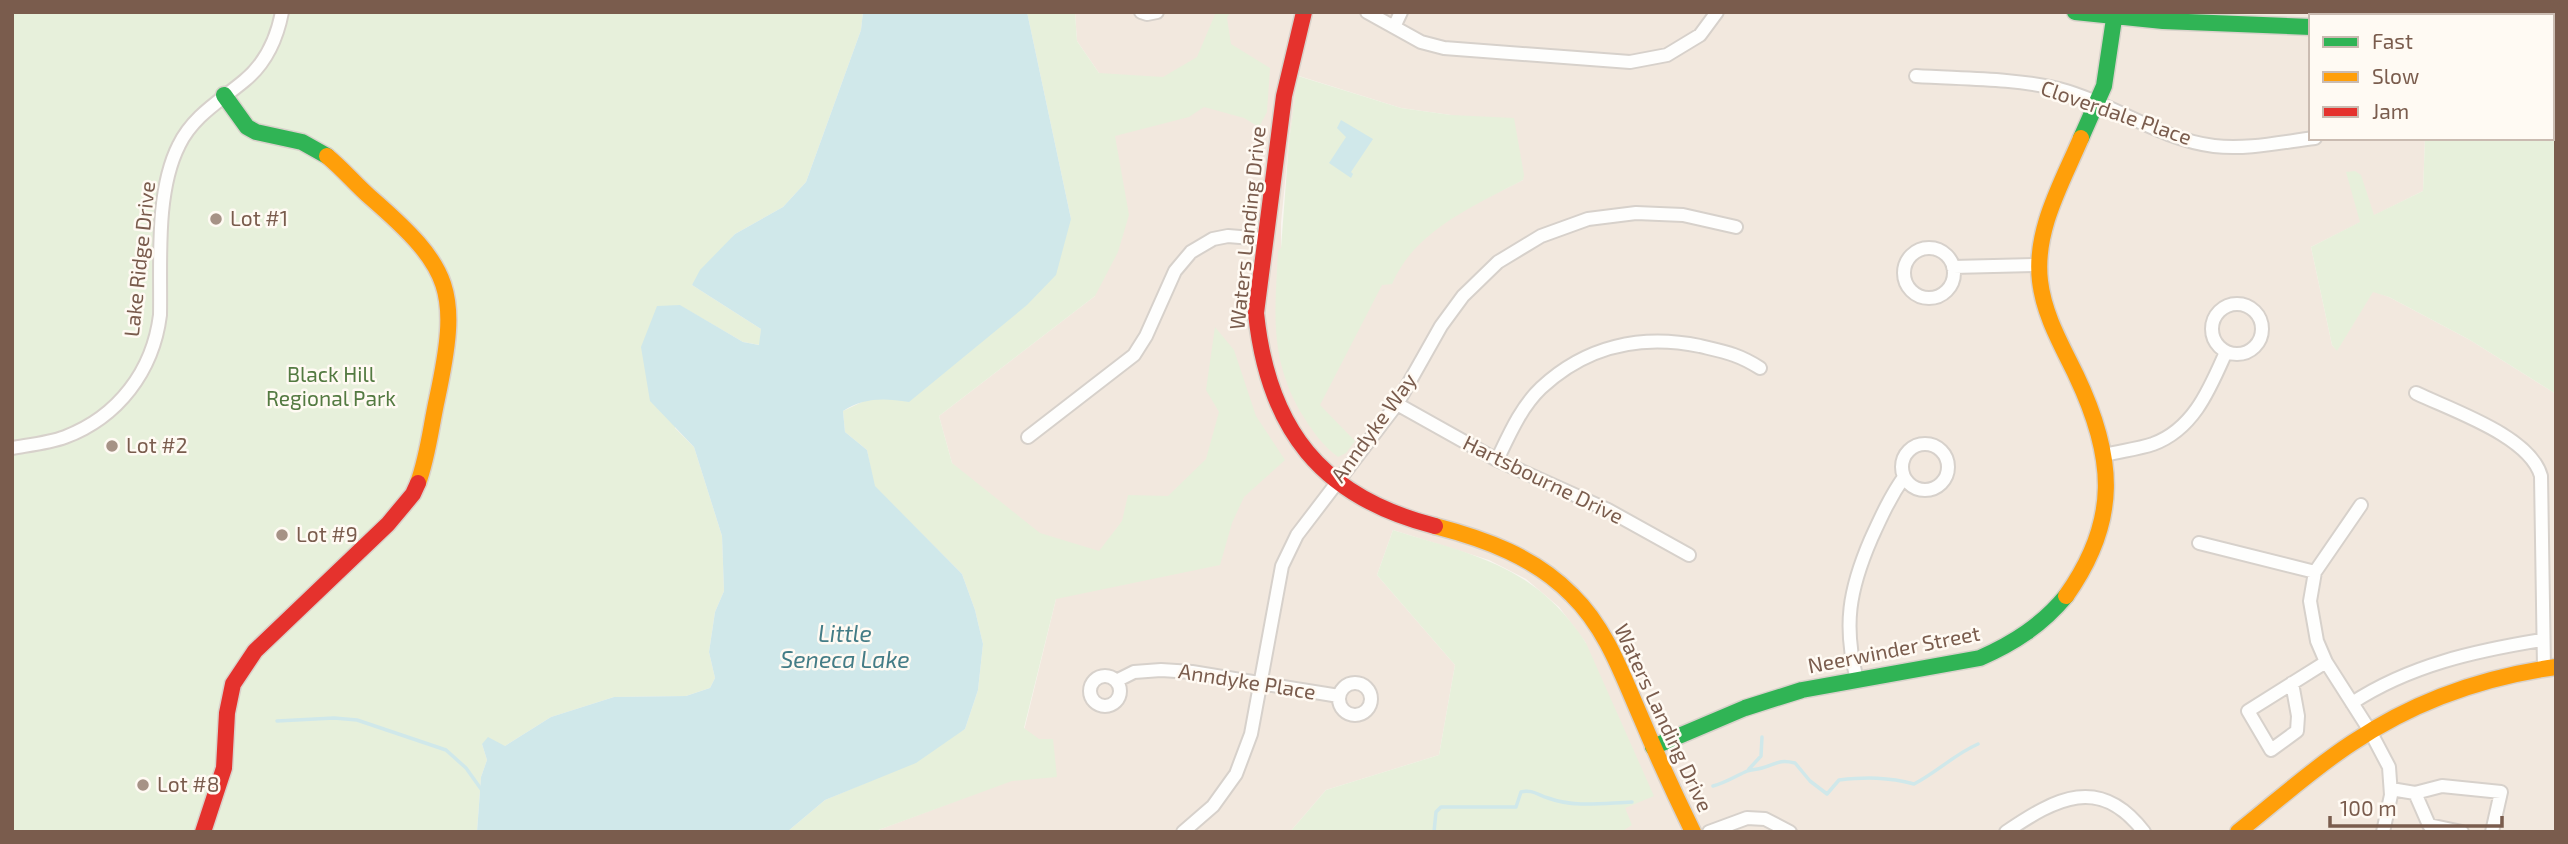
<svg xmlns="http://www.w3.org/2000/svg" width="2568" height="844" viewBox="0 0 2568 844" font-family="'Exo 2',sans-serif">
	<rect width="100%" height="100%" fill="#f9f5f0"/>
	<path fill="#f2e8de" fill-rule="evenodd" d="M1075,12H2556V88H2552V16H2311V138H2425L2423,191L2311,247L2332,345L2337,350L2373,291L2389,297L2470,340L2556,394V832H1569L1586,643L1559,607L1526,579L1489,560L1393,530L1377,575L1455,665L1439,755L1326,790L1290,832H873L1012,780L1056,599L952,463L939,416L1095,296L1099,73L1077,41ZM1299,76L1401,108L1451,115L1523,180L1442,220L1406,252L1281,290V223L1289,141Z"/>
	<path fill="#e7f0db" d="M12,12H863L861,30L806,182L783,207L735,234L692,285L761,329L760,345L743,342L679,305L675,428L694,447L722,536L724,591L715,612L709,652L715,678L710,688L686,696L614,697L551,717L505,746L482,744L487,760L481,777L477,832H12Z
		M1027,12H1075L1077,41L1099,73L1163,77L1197,57L1216,12H1230L1227,18L1231,44L1270,68L1267,112L1259,127L1244,118L1204,107L1189,117L1115,136L1129,215L1118,252L1095,296L939,416L952,463L1040,533L1099,551L1122,521L1128,495L1168,496L1206,459L1219,412L1206,390L1215,327L1234,350L1256,416L1285,460L1244,497L1232,523L1220,565L1056,599L1024,728L1039,739H1053L1057,777L1012,781L873,832H787L825,800L875,779L965,729L978,690L983,644L975,610L962,574L874,486L867,450L845,432L843,411L862,402L1071,219Z
		M1298,76L1401,108L1451,115L1514,118L1524,175L1523,180C1474,206 1415,230 1392,284L1382,285L1320,405L1355,441L1346,453L1338,457C1322,445 1310,428 1300,411C1269,355 1275,312 1278,251L1281,248L1289,141Z
		M2552,88H2556V394L2470,340L2389,297L2373,292L2337,351L2332,345L2311,247L2360,222L2346,172L2355,171L2361,175L2374,215L2423,191L2425,138H2552Z
		M1393,530C1476,556 1535,565 1586,643L1654,796L1625,808L1632,825L1621,832H1290L1326,790L1439,755L1455,665L1377,575Z"/>
	<path fill="#d0e8ea" d="M863,12H1027L1071,219L1056,275L1027,305L909,402C884,398 865,397 843,411L845,432L867,450L875,486L962,574L975,610L983,644L978,690L965,729L916,763L825,800L787,832H477L481,777L487,760L482,744L488,737L505,746L551,717L614,697L686,696L710,688L715,678L709,652L715,612L724,591L722,536L694,447L650,401L641,347L657,306L680,305L743,342L759,345L761,329L692,285L700,270L735,234L783,207L806,182L861,30Z
		M1341,120L1373,139L1351,172L1353,174L1351,178L1329,163L1346,137L1337,128Z"/>
	<g fill="none" stroke-linecap="round" stroke-linejoin="round">
		<path stroke="#d0e8ea" stroke-width="3.5" d="M277,721L334,718L357,720L446,750L466,768L481,789
			M1749,769L1761,756L1762,737
			M1713,786C1725,783 1734,777 1745,772C1750,769 1756,770 1762,768C1777,764 1778,759 1795,763L1810,781L1827,794L1839,780C1866,777 1888,777 1914,784C1937,772 1955,754 1978,744
			M1434,832L1436,812L1441,807H1516L1521,792C1532,789 1538,795 1548,798C1575,808 1604,803 1632,802"/>
		<g stroke="#d7d1cb" stroke-width="16">
			<path id="street" d="M1141,12L1147,14L1157,12
				M1367,12L1421,42L1444,48L1630,62L1667,55L1700,35L1717,12
				M2466,16V12
				M1394,27L1401,12
				M1916,76C1963,79 2013,78 2059,89C2112,103 2159,139 2214,146C2247,150 2282,142 2315,138
				M1904 273a25 25 0 1 1 50 0a25 25 0 1 1-50 0Z
				M1953,267L2038,265
				M2212 329a25 25 0 1 1 50 0a25 25 0 1 1-50 0Z
				M2416,393C2451,410 2530,436 2541,476L2544,668
				M1397,404L1497,460L1608,510L1689,555
				M1028,437L1134,355L1146,336L1175,271L1191,252L1213,239L1228,236L1264,239
				M1902 467a23 23 0 1 1 46 0a23 23 0 1 1-46 0Z
				M12,448C29,445 49,443 65,437C118,417 153,371 160,315C161,263 155,192 179,145C193,116 220,101 244,81C265,64 277,38 282,12
				M2105,455C2121,451 2138,449 2153,444C2194,429 2210,388 2226,352
				M1497,460C1509,435 1521,407 1541,388C1586,346 1641,334 1700,346C1725,352 1738,354 1760,368
				M2361,505L2315,572L2310,601L2317,641L2326,662L2370,731L2389,767L2391,795L2383,832
				M2199,543L2315,572
				M1090 691a15 15 0 1 1 30 0a15 15 0 1 1-30 0Z
				M1857,680C1843,626 1849,590 1871,539C1881,517 1890,497 1904,477
				M1116,681L1134,672L1161,670L1192,672L1339,696
				M1339 699a16 16 0 1 1 32 0a16 16 0 1 1-32 0Z
				M2292,683L2298,716L2297,731L2271,750L2248,711L2326,662
				M2352,703C2410,665 2475,651 2542,640
				M2391,789L2415,793L2442,786L2501,792L2492,832
				M2415,793L2429,825L2462,832
				M1183,832L1213,806L1236,774L1251,734L1282,566L1297,535L1397,404L1441,326L1463,296L1498,262L1541,236L1588,219L1636,213L1683,215L1736,227
				M1709,832L1747,818L1765,819L1790,832
				M2006,832C2056,798 2100,774 2144,832"/>
		</g>
		<g stroke="#d9d2cb" stroke-width="19">
			<path id="fast" d="M2075,12L2163,21L2311,27
				M224,95L247,127L256,132L302,142L327,156
				M2081,138L2104,86L2115,12
				M1653,747L1745,708L1802,690L1980,658C2014,643 2042,625 2066,596"/>
		</g>
		<g stroke="#d9d2cb" stroke-width="19">
			<path id="slow" d="M2552,38L2556,39
				M327,156C343,169 355,184 370,197C453,269 460,291 437,399C431,426 428,456 418,483
				M1435,526C1485,539 1535,557 1572,595C1607,629 1623,677 1642,720C1658,758 1675,795 1693,832
				M2066,596C2120,520 2115,457 2076,375C2061,344 2044,315 2040,281C2034,230 2062,183 2081,138
				M2238,832C2276,802 2312,769 2352,743C2413,702 2483,677 2556,667"/>
		</g>
		<g stroke="#d9d2cb" stroke-width="19">
			<path id="jam" d="M1304,12L1284,96L1256,313C1268,429 1321,497 1435,526
				M203,832L224,768L227,713L233,684L255,651L388,524L413,494L418,483"/>
		</g>
		<use href="#street" stroke="#fefefd" stroke-width="12"/>
		<use href="#fast" stroke="#30b455" stroke-width="16"/>
		<use href="#slow" stroke="#ff9f0a" stroke-width="16"/>
		<use href="#jam" stroke="#e5322d" stroke-width="16"/>
	</g>
	<g fill="#a69286" stroke="#fffaf3" stroke-width="2.5">
		<circle cx="216" cy="219" r="7"/>
		<circle cx="112" cy="446" r="7"/>
		<circle cx="282" cy="535" r="7"/>
		<circle cx="143" cy="785" r="7"/>
	</g>
	<g text-anchor="middle" stroke-width="5" stroke-linejoin="round" paint-order="stroke">
		<g font-size="21" fill="#7a5c4d" stroke="#fffaf3">
			<text transform="translate(2116 113) rotate(19)" y="7">Cloverdale Place</text>
			<text transform="translate(1248 228) rotate(-84)" y="7">Waters Landing Drive</text>
			<text transform="translate(140 259) rotate(-84)" y="7">Lake Ridge Drive</text>
			<text transform="translate(1374 428) rotate(-54)" y="7">Anndyke Way</text>
			<text transform="translate(1543 480) rotate(26)" y="7">Hartsbourne Drive</text>
			<text transform="translate(1894 650) rotate(-11)" y="7">Neerwinder Street</text>
			<text transform="translate(1247 682) rotate(9)" y="7">Anndyke Place</text>
			<text transform="translate(1663 718) rotate(65)" y="7">Waters Landing Drive</text>
		</g>
		<g font-size="21" fill="#7a5c4d" stroke="#fffaf3" text-anchor="start">
			<text x="230" y="226">Lot #1</text>
			<text x="126" y="453">Lot #2</text>
			<text x="296" y="542">Lot #9</text>
			<text x="157" y="792">Lot #8</text>
		</g>
		<g font-size="21" fill="#537a41" stroke="#fffaf3">
			<text x="331" y="382">Black Hill<tspan x="331" dy="24">Regional Park</tspan></text>
		</g>
		<g font-size="23" font-style="italic" fill="#437c86" stroke="#fffaf3">
			<text x="845" y="642">Little<tspan x="845" dy="26">Seneca Lake</tspan></text>
		</g>
	</g>
	<rect width="2568" height="844" fill="none" stroke="#7a5c4d" stroke-width="28"/>
	<rect x="2309" y="14" width="245" height="126" fill="#fffaf3" stroke="#cabbb1" stroke-width="2"/>
	<rect x="2323" y="37" width="35" height="10" fill="#30b455" stroke="#cabbb1" stroke-width="2"/>
	<text x="2372" y="49" font-size="21" fill="#7a5c4d">Fast</text>
	<rect x="2323" y="72" width="35" height="10" fill="#ff9f0a" stroke="#cabbb1" stroke-width="2"/>
	<text x="2372" y="84" font-size="21" fill="#7a5c4d">Slow</text>
	<rect x="2323" y="107" width="35" height="10" fill="#e5322d" stroke="#cabbb1" stroke-width="2"/>
	<text x="2372" y="119" font-size="21" fill="#7a5c4d">Jam</text>
	<path d="M2330 816v10h172v-10" fill="none" stroke="#7a5c4d" stroke-width="3.5"/>
	<text x="2340" y="816" font-size="21" fill="#7a5c4d" stroke="#fffaf3" stroke-width="5" paint-order="stroke">100 m</text>
</svg>
